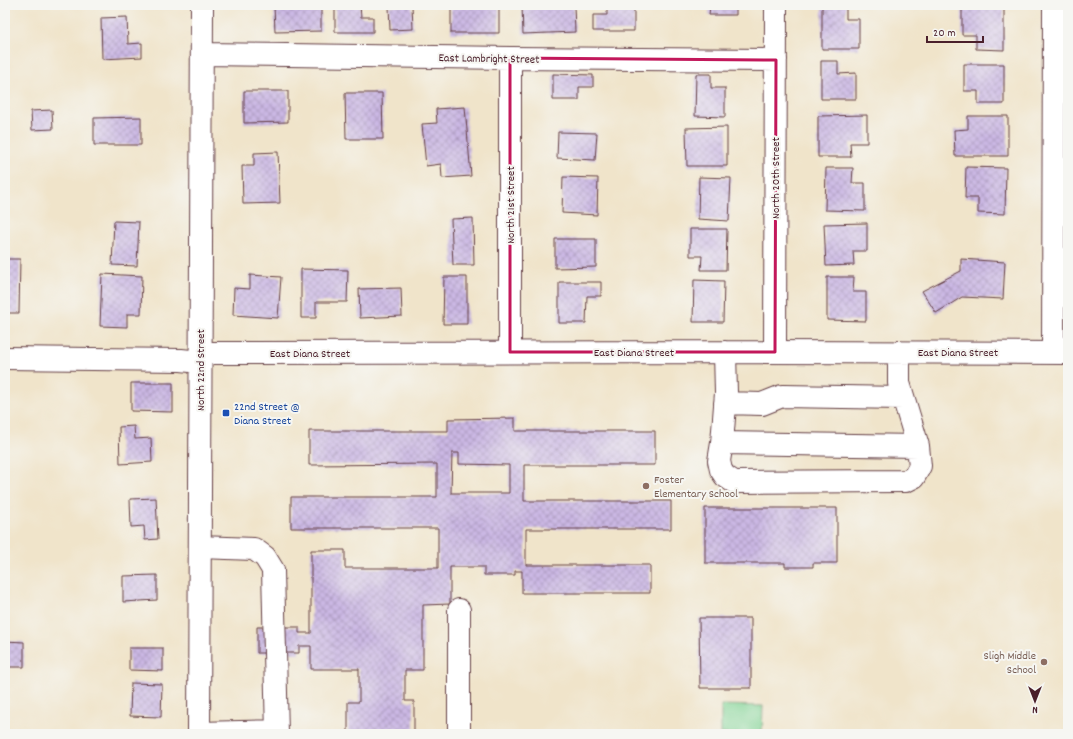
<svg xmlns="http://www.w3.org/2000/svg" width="1073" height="739" viewBox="0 0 1073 739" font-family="Dekko,sans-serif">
	<defs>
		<pattern id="building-cross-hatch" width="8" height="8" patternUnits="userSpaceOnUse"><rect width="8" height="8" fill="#cbb8e4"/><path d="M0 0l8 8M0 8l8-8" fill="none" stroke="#a795b9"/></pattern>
	</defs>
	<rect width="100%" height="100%" fill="#f6f6f2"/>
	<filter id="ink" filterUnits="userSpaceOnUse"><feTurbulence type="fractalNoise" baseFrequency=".025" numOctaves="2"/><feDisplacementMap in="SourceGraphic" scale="8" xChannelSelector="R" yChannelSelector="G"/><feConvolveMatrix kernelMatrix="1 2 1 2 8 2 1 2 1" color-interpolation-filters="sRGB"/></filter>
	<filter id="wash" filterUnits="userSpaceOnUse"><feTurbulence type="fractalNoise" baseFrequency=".012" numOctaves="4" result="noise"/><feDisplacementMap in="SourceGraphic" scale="16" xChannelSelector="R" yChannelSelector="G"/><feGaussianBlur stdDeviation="0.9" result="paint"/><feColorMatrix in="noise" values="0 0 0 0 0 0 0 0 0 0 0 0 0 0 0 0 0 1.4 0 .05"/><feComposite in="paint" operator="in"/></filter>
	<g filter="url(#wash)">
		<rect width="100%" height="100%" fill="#f0e4ca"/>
		<path fill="#82d495" stroke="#667a60" d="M721,705L763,706L762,734H721Z"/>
		<g id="blocks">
			<path fill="url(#building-cross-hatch)" fill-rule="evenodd" d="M274,5H321V31L275,32Z
				M335,5H360L361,17H373V32H335Z
				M412,5L413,29L390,30L389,6Z
				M451,5H499V33H451Z
				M574,5L575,32L523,34L522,6Z
				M607,5H634V31H593V15H607Z
				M710,5H736V15H709Z
				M822,5H846V19H859V49H822Z
				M962,6H1004V50L976,49V35H962Z
				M127,17L128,44L142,43V57L102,59L101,18Z
				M821,61H838V74L856,73V99H821Z
				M964,64H1004V104H978V91H964Z
				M553,74L593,75V87H579V100H553Z
				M696,74H711V88H725V117L695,116Z
				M244,91H288V122L244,123Z
				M345,93H382L383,139H346Z
				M465,107L471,176L442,178L441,164L426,166L422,124L437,123L436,109Z
				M52,110L53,129L32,130L31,111Z
				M867,115V143H850L851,157H818V116Z
				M968,116H1008V156H955L954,130L968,129Z
				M141,117V145H94V118Z
				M727,127V166H687L686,128Z
				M558,132L597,133L595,160L557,158Z
				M278,152L280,203L243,204L242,166H254V153Z
				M966,167L1006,168L1005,214L978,213V198H965Z
				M826,168H853L852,183H865V211L825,210Z
				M563,177L598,178L597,215L562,213Z
				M699,177L731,178L729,221L698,219Z
				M473,218L474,265H453L451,219Z
				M114,221L139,222L137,266L112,265Z
				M867,223V251H853L854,265L826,266L824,224Z
				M690,229H727L726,270H701L702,256H690Z
				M555,239H596V267L555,268Z
				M5,259H20L19,313H5Z
				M961,259L1005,262L1003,299L962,297L936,313L922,291L961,271Z
				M301,269L348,270L347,302H316V318H301Z
				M102,274L142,276L141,314H127V327L100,326Z
				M250,275L281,277L278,318L233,315L234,288L250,289Z
				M444,277H467V324H443Z
				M827,277H854L853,292H866V321L827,320Z
				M694,280L724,281L723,322H693Z
				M559,282H601V296H587L586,323H559Z
				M401,288L402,316L360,318L359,289Z
				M131,383H173V412L131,411Z
				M515,418V431H655V465H524V501H671V529H526V565H650V593H522V571H515V575H484V567H450V604L423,605V670H405V701H414V734H348V702H359V669H311V646H299V653H257V627H299V633H311V550H345V568H438V528H291V497H437V464L309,465V431H448V419ZM452,453H459V464L509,465V493H451Z
				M134,426L135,439L151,438L152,462L120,464L119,427Z
				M156,498L158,539L145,540L144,526L131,527L130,499Z
				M705,508H837V563H813V567H785V563H705Z
				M157,575V600L123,602V576Z
				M699,618H751V688H700Z
				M5,641L24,642V667H5Z
				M129,648H163V671L129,670Z
				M131,683L162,684L161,717L130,716Z"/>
		</g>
	</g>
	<g filter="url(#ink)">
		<use href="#blocks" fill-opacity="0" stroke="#633d43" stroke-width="1"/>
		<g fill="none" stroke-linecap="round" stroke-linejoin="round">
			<g stroke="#633d43" stroke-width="24">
				<path id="minor" d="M202,54L510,58L776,60
					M510,58V352
					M725,352L726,393L722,443L719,461L721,470L725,476L734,482L906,481L914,477L920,466L918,446L899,383V352
					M775,352L776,5
					M200,353L725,352L1068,353
					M1053,353L1054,5
					M5,358L181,360L200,362
					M725,403L762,404L782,396L903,398
					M722,443L918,446
					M200,547L254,549L265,557L273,570L277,734
					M199,733L277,731
					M199,734L202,5
					M459,734V610"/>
			</g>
			<use href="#minor" stroke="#fff" stroke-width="22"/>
		</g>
	</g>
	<path fill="none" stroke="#c2185b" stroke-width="3" stroke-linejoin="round" d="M510,58L776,60L775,352H510Z"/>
	<rect fill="#1a4fb4" stroke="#f6f6f2" stroke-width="1.5" x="222" y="409" width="8" height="8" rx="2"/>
	<g fill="#8d6e63" stroke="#f6f6f2" stroke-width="1.5">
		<circle cx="646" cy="486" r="4"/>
		<circle cx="1044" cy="662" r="4"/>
	</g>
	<g text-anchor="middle" stroke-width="4" stroke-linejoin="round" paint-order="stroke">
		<g font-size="12" fill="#4a1f2b" stroke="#f6f6f2">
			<text transform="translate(489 58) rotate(1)" y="4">East Lambright Street</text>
			<text transform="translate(775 178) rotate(-90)" y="4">North 20th Street</text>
			<text transform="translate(510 205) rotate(-90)" y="4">North 21st Street</text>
			<text x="634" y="356">East Diana Street</text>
			<text x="958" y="356">East Diana Street</text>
			<text x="310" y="357">East Diana Street</text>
			<text transform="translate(200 370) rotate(-90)" y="4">North 22nd Street</text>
		</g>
		<g font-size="12" fill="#164399" stroke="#f6f6f2" text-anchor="start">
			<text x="234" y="410">22nd Street @<tspan x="234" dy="14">Diana Street</tspan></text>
		</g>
		<g font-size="12" fill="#785e54" stroke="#f6f6f2" text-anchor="start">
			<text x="654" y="483">Foster<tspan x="654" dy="14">Elementary School</tspan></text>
			<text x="1036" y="659" text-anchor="end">Sligh Middle<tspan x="1036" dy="14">School</tspan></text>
		</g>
	</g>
	<rect width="1073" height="739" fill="none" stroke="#f6f6f2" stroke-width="20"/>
	<g transform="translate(1035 701) rotate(180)" stroke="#f6f6f2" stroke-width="3" paint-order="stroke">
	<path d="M0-3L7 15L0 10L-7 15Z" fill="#4a1f2b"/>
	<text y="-6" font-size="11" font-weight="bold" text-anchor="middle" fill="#4a1f2b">N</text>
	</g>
	<path d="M927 36v6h56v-6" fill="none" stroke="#4a1f2b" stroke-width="2"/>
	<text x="933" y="36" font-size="12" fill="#4a1f2b" stroke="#f6f6f2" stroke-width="3" paint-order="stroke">20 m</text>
</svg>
